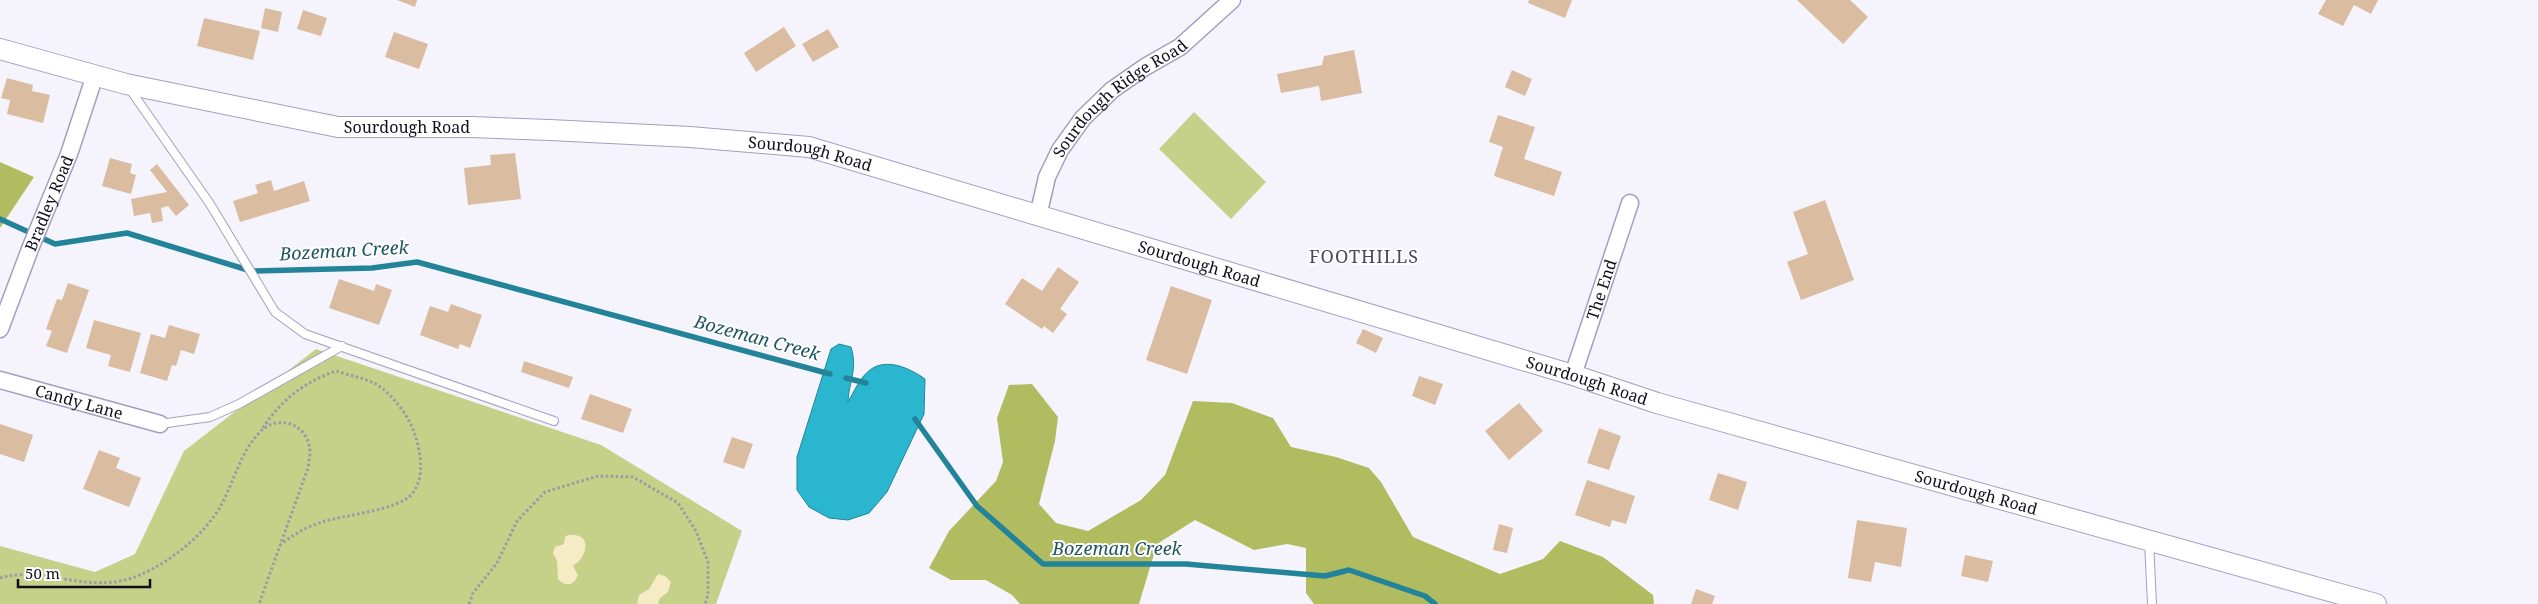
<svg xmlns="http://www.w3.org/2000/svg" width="2538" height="604" viewBox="0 0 2538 604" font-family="'Noto Serif',serif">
	<rect width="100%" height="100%" fill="#f5f4fc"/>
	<path fill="#c5d089" d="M1194,112L1266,182L1231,219L1159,149Z
		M316,349L601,445L742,531L716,604H0V546L95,572L135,554L184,451Z"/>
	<path fill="#b1bc61" d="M0,162L34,177L0,228Z
		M1032,384L1058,417L1055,441L1039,504L1056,523L1088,531L1141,500L1165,475L1193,401L1232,403L1273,418L1291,447L1336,457L1369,468L1381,482L1413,537L1500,574L1543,559L1560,541L1603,557L1653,595L1654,604H1314L1306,593V548L1287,544L1254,550L1195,520L1157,544L1139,604H1020L1012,595L986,580H951L929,568L949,531L996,481L1003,462L997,418L1009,385Z"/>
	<path fill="#f5ecc6" d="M568,535C592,532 589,556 573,566L578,575C574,585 566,588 558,579L557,561L553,553L555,547L564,544L565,537Z
		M658,574L665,576L671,582L668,592L660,598L658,604H637L639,595L649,589Z"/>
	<path fill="#2bb6cf" stroke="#238499" d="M839,344L851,347C858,370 849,380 848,402C854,392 860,377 870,370C887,357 911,369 925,379L924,414L887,492L869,513L848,520L829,518L809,507L797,490V457L831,349Z"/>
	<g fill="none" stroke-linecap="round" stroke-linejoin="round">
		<path stroke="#238499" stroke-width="5.5" d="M0,219L55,244L127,233L251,271L372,268L417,262L830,374
			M846,378L866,383
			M915,419L977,506L1043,564H1186L1325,576L1349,570L1425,596L1435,604"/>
	</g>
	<path fill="#dabca1" d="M397,0H417L415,7Z
		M1529,0H1572L1565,18L1528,3Z
		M1797,0H1850L1868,17L1843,44Z
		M2326,0H2378L2371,14L2354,5L2343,26L2318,14Z
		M265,8L282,12L278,32L261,28Z
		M303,10L327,18L321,36L297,29Z
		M204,18L260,31L253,60L197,46Z
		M784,27L796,46L756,72L744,53Z
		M828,29L839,47L813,62L802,44Z
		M394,32L428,44L419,69L385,57Z
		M1354,50L1362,93L1321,101L1319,86L1281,93L1277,74L1322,65L1324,56Z
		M1512,70L1532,79L1525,96L1505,87Z
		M7,78L33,85L32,91L50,95L43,123L7,114L10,100L1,98Z
		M1498,115L1535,127L1524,159L1562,172L1554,196L1494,176L1503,147L1489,142Z
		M515,153L521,199L468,205L464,168L491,165L490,155Z
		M110,158L132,164L130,173L136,175L131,194L102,186Z
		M157,164L189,205L176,216L168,206L161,208L163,221L152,223L150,213L134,216L131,199L167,192L150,170Z
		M271,180L274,191L304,181L310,201L240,222L233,201L258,193L255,185Z
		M1825,200L1854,280L1801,300L1787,262L1808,254L1793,212Z
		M1058,267L1079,282L1060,309L1067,314L1053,333L1044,326L1042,329L1005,304L1022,278L1042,291Z
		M339,279L374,291L376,284L392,290L379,325L329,308Z
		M68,283L89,290L67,353L46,346L52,331L46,329L57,299L62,300Z
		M1171,286L1212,300L1187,374L1146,360Z
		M451,304L482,315L470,348L460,344L458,349L420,335L430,306L448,312Z
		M94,320L141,333L130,372L108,366L111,355L86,348Z
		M169,325L200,334L194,354L181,350L176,366L172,365L167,381L140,373L151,334L165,338Z
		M1363,329L1383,338L1376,353L1356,343Z
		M524,361L573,377L569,388L521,372Z
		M1419,376L1443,384L1435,405L1412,396Z
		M590,394L632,409L623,433L581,419Z
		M1519,403L1543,431L1509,460L1485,431Z
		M0,424L33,435L24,462L0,454Z
		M1599,428L1621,436L1609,470L1587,463Z
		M732,437L753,444L744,469L723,462Z
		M99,450L120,458L116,468L141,478L129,507L83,489Z
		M1718,473L1747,482L1738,510L1709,500Z
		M1587,480L1635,496L1626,524L1612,520L1610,527L1575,515Z
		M1857,520L1907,528L1901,567L1875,562L1871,582L1848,578Z
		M1499,524L1513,528L1507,553L1493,550Z
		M1965,555L1993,561L1988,582L1961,576Z
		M1696,589L1715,596L1712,604H1691Z"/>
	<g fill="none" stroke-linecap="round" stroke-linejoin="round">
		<g stroke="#a39fc1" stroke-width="10">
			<path id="service" d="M129,88L210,204L275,312L305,334L554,421
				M160,424L210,417L239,404L342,346
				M2149,541L2152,604"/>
		</g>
		<g stroke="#a39fc1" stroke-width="19">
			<g id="minor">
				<path id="s1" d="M1038,216L1047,177L1060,150L1083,118L1112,90L1145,67L1180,47L1232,0"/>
				<path id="s2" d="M0,329L30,249L69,154L95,75"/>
				<path id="s3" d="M1573,375L1630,203"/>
				<path id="s4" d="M0,380L160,424"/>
			</g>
		</g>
		<g stroke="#a39fc1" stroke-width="22">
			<g id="tertiary">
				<path id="s5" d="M0,49L126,84L338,127H472L550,130L690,137L809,147L1573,375L1657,403L2376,604"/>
			</g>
		</g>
		<path stroke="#9c9ba5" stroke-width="3" stroke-dasharray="2.5 2.5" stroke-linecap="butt" d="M263,428C281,400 304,382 336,371C348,375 364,378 376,384C392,394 410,417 415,435C421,453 425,478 412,494C399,510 344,515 322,522C306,527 292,535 279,546
			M0,578C47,564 90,598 142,574C171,561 204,535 220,507C234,483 240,451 261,431C278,415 304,423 309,445C311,452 309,460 308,468L259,604
			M469,604L473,593L497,563L517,521L545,492L598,476L633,477L678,503L696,531L708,562V595L705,604"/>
		<use href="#service" stroke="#fff" stroke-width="8"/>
		<use href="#minor" stroke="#fff" stroke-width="16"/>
		<use href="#tertiary" stroke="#fff" stroke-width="20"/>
	</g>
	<g text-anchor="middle" stroke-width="4" stroke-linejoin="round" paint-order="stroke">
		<g font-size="16" fill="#110f1c" stroke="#fff">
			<text dy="6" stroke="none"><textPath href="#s1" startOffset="150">Sourdough Ridge Road</textPath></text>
			<text dy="6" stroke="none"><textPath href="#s5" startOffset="416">Sourdough Road</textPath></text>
			<text dy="6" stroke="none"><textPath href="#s5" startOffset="821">Sourdough Road</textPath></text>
			<text dy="6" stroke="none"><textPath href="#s2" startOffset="135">Bradley Road</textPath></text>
			<text dy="6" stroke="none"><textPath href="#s5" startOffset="1226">Sourdough Road</textPath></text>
			<text dy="6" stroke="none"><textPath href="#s3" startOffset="90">The End</textPath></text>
			<text dy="6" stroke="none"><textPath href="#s5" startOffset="1631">Sourdough Road</textPath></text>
			<text dy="6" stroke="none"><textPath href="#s4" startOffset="82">Candy Lane</textPath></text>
			<text dy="6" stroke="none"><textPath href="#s5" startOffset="2036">Sourdough Road</textPath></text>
		</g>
		<g font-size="18" font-style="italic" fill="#205661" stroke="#fff">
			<text transform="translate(344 251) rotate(-3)" y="6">Bozeman Creek</text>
			<text transform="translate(757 338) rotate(15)" y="6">Bozeman Creek</text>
			<text x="1117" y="555">Bozeman Creek</text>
		</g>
		<g font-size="18" letter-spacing="1" fill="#4b4664" stroke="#fff">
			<text x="1364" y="263">FOOTHILLS</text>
		</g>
	</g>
	<path d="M18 579v8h132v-8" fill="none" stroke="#110f1c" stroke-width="2.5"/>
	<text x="25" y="579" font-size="15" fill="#110f1c" stroke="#ffffff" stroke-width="4" paint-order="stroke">50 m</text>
</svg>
